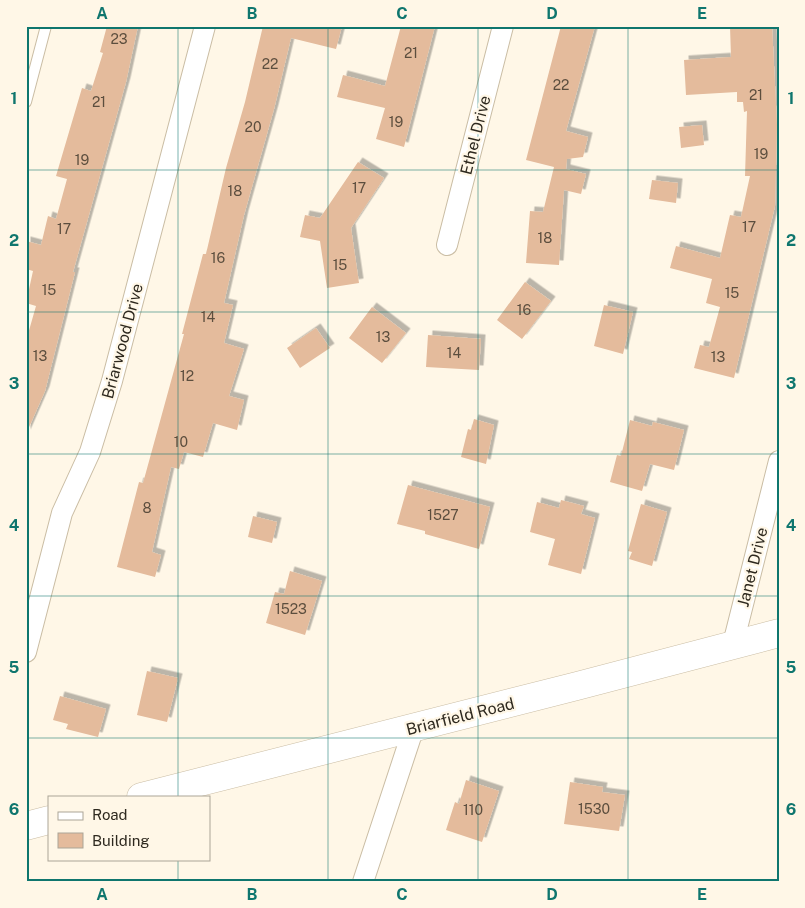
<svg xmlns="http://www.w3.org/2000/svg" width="805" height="908" viewBox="0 0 805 908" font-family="'Public Sans',sans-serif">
	<defs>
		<filter id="shadow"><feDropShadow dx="4.5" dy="-4.5" stdDeviation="0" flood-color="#0004"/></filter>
	</defs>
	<rect width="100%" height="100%" fill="#fff7e7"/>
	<path fill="#e4bb9c" filter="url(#shadow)" d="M107,26H138L126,82L73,272H75L45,391L26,434V341L36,306L26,303L33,271L26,269V241L41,245L48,216L56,219L67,179L56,176L82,88L91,91L103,53L100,52Z
		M263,26H342L336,49L291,38L274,109L244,215L224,303L233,305L224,343L244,349L229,396L244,400L237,430L213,423L203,457L184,452L179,469L171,467L152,552L161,555L155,577L117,567L139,482L143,483L184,334H182L203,254H206L226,168L245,102Z
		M401,26H435L404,147L376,139L385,108L337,97L343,75L385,86Z
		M561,26H595L566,131L588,137L583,157L567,159L566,169L586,174L581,194L564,190L559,265L526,263L530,211L543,212L554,167L526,160Z
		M730,26H772L777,125L775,206L734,378L694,368L700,345L709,347L720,307L706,303L712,279L670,268L676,246L720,258L730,215L741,217L750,176H745L747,111L744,112L743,102H737V92L686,95L684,60L731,57Z
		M702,125L704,145L681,148L679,127Z
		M358,162L384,178L351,228L359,283L327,288L320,241L300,237L305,215L320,218Z
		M652,180L678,183L676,203L649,199Z
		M525,282L551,301L522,339L497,320Z
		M604,305L633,312L623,354L594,346Z
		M372,307L406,333L382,363L349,338Z
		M316,328L330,348L300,368L287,348Z
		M428,335L481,339L479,370L426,367Z
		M474,419L494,425L486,464L461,457L468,429L471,430Z
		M630,420L652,426L653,422L684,430L674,470L650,464L642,491L610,482L617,455L621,456Z
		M408,485L490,507L479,549L425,534V531L397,524Z
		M561,500L584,506L581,514L595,518L581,574L548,565L555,539L530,532L537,502L559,508Z
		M641,504L667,512L652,566L629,559L632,552L628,551Z
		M253,516L277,522L272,543L248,537Z
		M290,571L322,581L305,635L266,623L275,592L284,594Z
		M147,671L178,678L167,722L137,715Z
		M60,696L106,709L98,737L66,729L68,724L53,720Z
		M466,780L499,791L482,842L446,830L455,802L459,804Z
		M570,782L603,787L602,792L625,795L619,831L564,824Z"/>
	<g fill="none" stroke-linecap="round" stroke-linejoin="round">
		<g stroke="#cabda4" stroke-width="12">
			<path id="lane" d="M26,102L46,26"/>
		</g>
		<g stroke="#cabda4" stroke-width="22">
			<path id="street" d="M447,245L503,26
				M733,644L779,461
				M26,652L62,513L90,452L112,381L205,26
				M363,882L414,727"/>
		</g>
		<g stroke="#cabda4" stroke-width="29">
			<path id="secondary" d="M141,797L577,686L779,633
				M26,826L49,820"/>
		</g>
		<use href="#lane" stroke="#fff" stroke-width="10"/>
		<use href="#street" stroke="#fff" stroke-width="20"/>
		<use href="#secondary" stroke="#fff" stroke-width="28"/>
	</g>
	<path fill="none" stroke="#0f766e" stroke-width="1" stroke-opacity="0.55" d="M178,26V797M328,26V882M478,26V882M628,26V882M26,170H779M26,312H779M26,454H779M26,596H779M26,738H779M178,859V882"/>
	<g text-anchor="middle" stroke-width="4.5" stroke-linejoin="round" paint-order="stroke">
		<g font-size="14" fill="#5c4e3e">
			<text x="119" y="44">23</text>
			<text x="411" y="58">21</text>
			<text x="270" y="69">22</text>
			<text x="561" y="90">22</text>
			<text x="756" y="100">21</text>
			<text x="99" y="107">21</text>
			<text x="396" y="127">19</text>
			<text x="253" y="132">20</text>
			<text x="761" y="159">19</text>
			<text x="82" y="165">19</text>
			<text x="359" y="193">17</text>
			<text x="235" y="196">18</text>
			<text x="749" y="232">17</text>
			<text x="64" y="234">17</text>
			<text x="545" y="243">18</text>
			<text x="218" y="263">16</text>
			<text x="340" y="270">15</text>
			<text x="49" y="295">15</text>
			<text x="732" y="298">15</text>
			<text x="524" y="315">16</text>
			<text x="208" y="322">14</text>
			<text x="383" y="342">13</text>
			<text x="454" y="358">14</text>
			<text x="40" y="361">13</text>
			<text x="718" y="362">13</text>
			<text x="187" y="381">12</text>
			<text x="181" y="447">10</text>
			<text x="147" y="513">8</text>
			<text x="443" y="520">1527</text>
			<text x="291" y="614">1523</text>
			<text x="594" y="814">1530</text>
			<text x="473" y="815">110</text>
		</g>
		<g font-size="16" fill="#2e291f" stroke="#fff7e7">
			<text transform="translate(475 135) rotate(-76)" y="6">Ethel Drive</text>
			<text transform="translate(122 341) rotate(-75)" y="6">Briarwood Drive</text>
			<text transform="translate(752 567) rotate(-76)" y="6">Janet Drive</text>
			<text transform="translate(460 716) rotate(-14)" y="6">Briarfield Road</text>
		</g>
	</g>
	<rect width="805" height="908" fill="none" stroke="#fff7e7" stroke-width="55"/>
	<rect x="48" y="796" width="162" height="65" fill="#fff7e7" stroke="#aba597"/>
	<rect x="58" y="812" width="25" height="8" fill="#ffffff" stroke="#aba597"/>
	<text x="92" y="820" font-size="15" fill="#2e291f">Road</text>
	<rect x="58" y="833" width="25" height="15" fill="#e4bb9c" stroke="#aba597"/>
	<text x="92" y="846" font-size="15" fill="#2e291f">Building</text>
	<rect x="28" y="28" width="750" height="852" fill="none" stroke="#0f766e" stroke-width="2"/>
	<g font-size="16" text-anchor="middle" font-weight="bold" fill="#0f766e">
		<text x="102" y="19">A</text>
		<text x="252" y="19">B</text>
		<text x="402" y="19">C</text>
		<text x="552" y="19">D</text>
		<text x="702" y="19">E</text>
		<text x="14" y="104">1</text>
		<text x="791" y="104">1</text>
		<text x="14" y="246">2</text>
		<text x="791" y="246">2</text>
		<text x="14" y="389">3</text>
		<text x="791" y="389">3</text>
		<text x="14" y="531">4</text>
		<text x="791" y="531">4</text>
		<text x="14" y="673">5</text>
		<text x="791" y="673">5</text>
		<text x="14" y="815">6</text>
		<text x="791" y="815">6</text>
		<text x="102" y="900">A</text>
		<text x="252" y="900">B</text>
		<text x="402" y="900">C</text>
		<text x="552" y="900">D</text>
		<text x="702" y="900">E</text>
	</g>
</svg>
